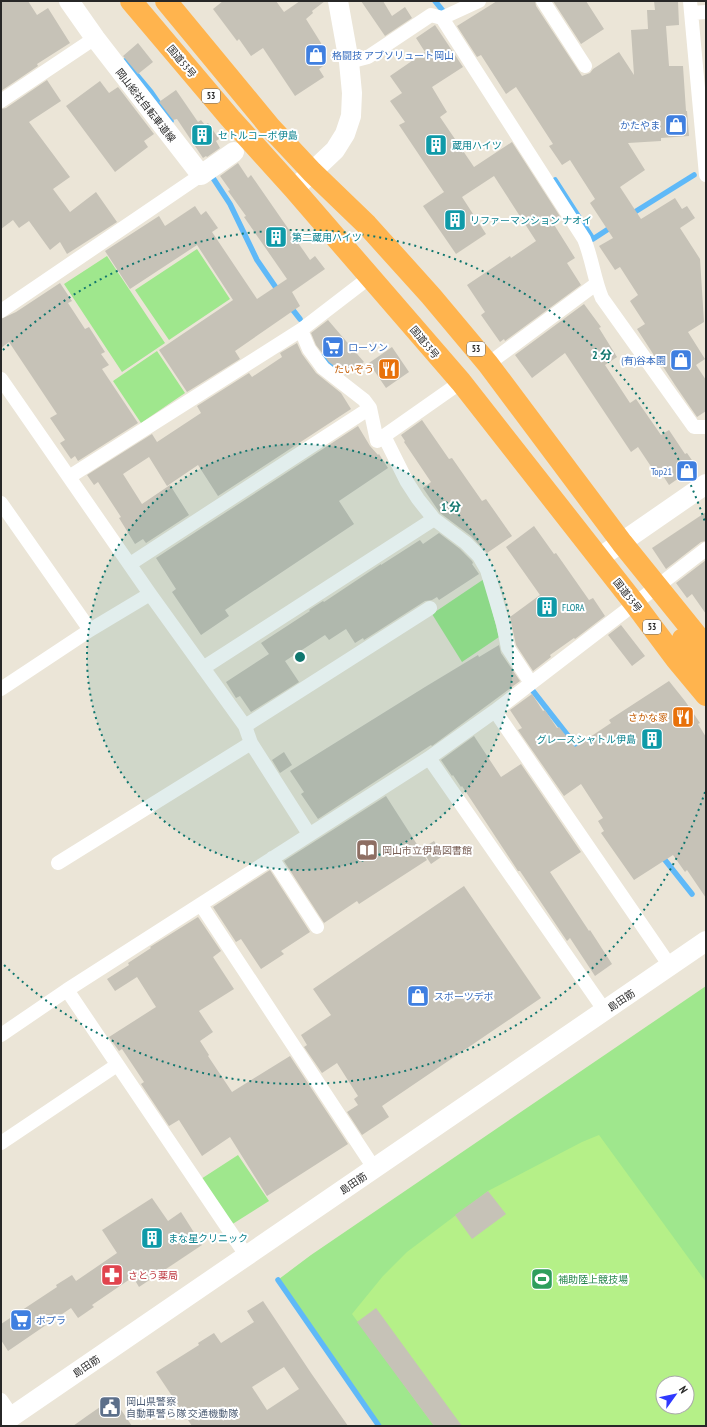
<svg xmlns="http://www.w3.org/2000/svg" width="707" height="1427" viewBox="0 0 707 1427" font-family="'PT Sans Narrow','Noto Sans JP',sans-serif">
	<rect width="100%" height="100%" fill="#ebe5d7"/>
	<path fill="#9fe78d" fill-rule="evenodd" d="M197,249L230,299L169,340L135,290Z
		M107,256L165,343L122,372L64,284Z
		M157,351L185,393L141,423L113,381Z
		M484,579L499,637L462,662L432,614Z
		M706,986V1426H380L279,1279L311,1255ZM663,1383H687V1407H663Z
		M238,1155L269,1201L231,1225L201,1179Z"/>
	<path fill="#b5f088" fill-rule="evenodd" d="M599,1135L706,1282V1426H434L352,1314L383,1276L407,1252L488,1191L582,1142ZM663,1383H687V1407H663Z"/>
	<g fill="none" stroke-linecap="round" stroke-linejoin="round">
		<path stroke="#5fb9f8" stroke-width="5.5" d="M435,1L443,11
			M125,61L151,92L171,121
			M213,178L230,204L257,260L279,292
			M555,180L593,239L613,226
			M630,215L694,175
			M289,305L300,319
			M322,357L336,370
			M533,691L580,751
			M661,855L692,894
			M278,1280L379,1426"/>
	</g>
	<path fill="#c6c2b7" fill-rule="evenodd" d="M1,1H28L37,15L48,8L70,43L37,64L38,66L1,91Z
		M223,1H276L284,12L300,1H325L312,11L313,13L306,19L321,43L326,64L319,69L324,77L295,96L263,48L251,56L239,39L237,41L213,9Z
		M361,1H383L392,16L405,7L412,18L385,36Z
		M497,1H535L536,6L582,76L590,73L593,69L619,52L634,75L631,30L648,29L647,10H655L654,1H678L679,25L666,26L669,66H683L686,111H687L689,136L661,138V141L628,143L645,170L620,187L641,219L675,198L682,209L687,206L695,218L680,228L700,259L704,322L688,332L705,359L696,365L706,380V411L697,417L675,385L658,359L657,360L637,329L645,324L630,301L638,295L620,267L615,270L599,246L613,238L590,203L595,199L570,160L562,165L549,146L553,144L516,87L506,94L481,55L477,57L457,26Z
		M553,1H586L604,29L581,44Z
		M435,25L463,67L432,87L447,112L440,117L474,167L512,142L561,218L553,223L575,258L567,263L581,285L505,341L504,339L500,342L481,315L485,312L467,285L510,256L511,258L536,241L494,176L462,197L486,234L456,254L423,206L444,192L399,125L405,122L390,101L402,93L390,76L425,52L416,38Z
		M138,43L153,62L138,74L123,56Z
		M47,80L61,101L29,122L70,177L53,189L70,212L96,192L117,222L67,254L60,242L50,250L29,221L19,228L13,220L1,229V109L6,108Z
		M100,81L109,93L118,87L154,134L144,141L148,147L115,172L66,106Z
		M176,90L198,122L201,120L205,125L208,123L219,139L216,141L220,148L207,157L206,156L203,158L177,119L173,120L159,102Z
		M238,163L248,178L251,175L310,260L315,256L325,269L292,292L300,306L235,351L240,359L187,392L159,350L233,300L197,245L130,289L105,251L159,216L165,226L195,206L201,215L206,211L218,228L212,232L257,299L287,279L244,217L246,216L228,191L230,190L220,176Z
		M60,283L72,301L68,303L85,329L89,327L105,352L101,354L109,365L102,369L138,423L78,461L75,456L71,459L60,443L65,440L50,418L57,414L9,342L1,348V319L16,312Z
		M584,304L601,327L599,328L617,357L605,365L630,403L636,399L661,435L669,430L685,454L687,453L696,466L669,485L658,468L654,471L638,447L631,452L565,353L532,378L515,355Z
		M328,320L364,362L346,375L329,362L316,345L311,333Z
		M297,343L302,354L316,373L341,393L351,409L218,496L198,465L167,486L149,457L123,474L142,504L170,485L189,515L146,543L143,539L135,544L119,518L121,517L98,482L94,485L87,475L152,434L157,442L201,413L197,406L249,373L252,377L282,357L280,353Z
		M392,347L409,372L386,388L369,363Z
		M422,420L449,459L452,458L482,501L486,499L512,536L487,553L471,536L440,513L423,488L431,482L404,442L405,441L401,435Z
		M358,426L370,446L378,455L379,454L388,468L339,501L354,524L225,610L229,616L201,635L172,592L176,589L156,558Z
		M706,512V541L701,542L666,569L652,548Z
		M534,526L554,554L556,553L589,600L593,598L605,616L575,639L574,638L550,655L551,657L533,671L516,645L510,617L540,595L506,547Z
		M439,533L460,549L472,561L473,563L472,564L479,574L439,600L437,597L432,600L425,601L364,640L363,638L355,643L346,629L329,640L325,635L285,661L299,682L251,712L240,696L236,698L226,682L269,654L261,643L310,611L309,610L323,601L324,602L381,564V565L420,540L423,544Z
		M706,560V614L692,594L687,598L676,583Z
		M621,625L645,656L632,666L608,635Z
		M499,645L501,653L520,681L432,746L431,745L318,819L301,794L304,792L290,771L425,687L478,655L479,657Z
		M669,681L685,701L700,723L698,724L706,737V898L687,870L685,872L673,855L634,880L601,833L604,831L598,821L603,818L581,784L564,796L518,730L522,728L510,710L532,694L543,711L545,710L557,728L559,727L575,747L611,723L609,720Z
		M474,736L501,777L521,764L581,852L550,872L589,931L590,930L612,964L595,976L570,938L567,941L520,871H518L462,786L461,787L453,775L452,776L441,760Z
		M284,752L292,765L280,773L272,760Z
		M386,796L427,860L359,904L357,901L324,923L284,861Z
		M434,841L444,855L431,864L421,849Z
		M270,870L310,932L281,951L284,954L261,969L241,939L236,942L213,907Z
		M464,886L541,998L382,1106L389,1117L362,1135L347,1112L358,1105L354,1099L358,1096L337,1063L322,1073L304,1047L307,1045L301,1035L331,1015L313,989Z
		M198,917L221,951L213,957L234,989L199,1011L213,1032L200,1041L209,1055L208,1056L232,1092L290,1056L348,1144L267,1196L230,1137L202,1156L179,1120L169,1126L141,1084L144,1082L122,1049L119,1051L109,1037L156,1007L137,977L115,991L107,979L129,965L128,963L151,948L150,947Z
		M488,1191L506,1214L472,1239L455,1215Z
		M152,1198L168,1221L181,1212L202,1245L139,1287L133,1277L92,1305L94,1307L78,1318L71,1308L8,1351L1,1340V1324L57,1287L56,1285L72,1275L76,1281L117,1253L102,1230Z
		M263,1301L311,1373L348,1426H192L156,1372L199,1345L198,1343L214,1333L221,1343L254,1322L247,1311ZM284,1367L299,1389L267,1410L252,1387Z
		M376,1308L462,1426H434L357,1322Z
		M113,1398L132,1426H73L87,1416Z"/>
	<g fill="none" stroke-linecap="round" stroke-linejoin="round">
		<path stroke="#fff" stroke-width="14" d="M543,1L585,66
			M690,1L706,175
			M692,13L706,12
			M442,18L584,239C592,258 594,279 602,298L694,427H706
			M349,62L368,57L431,15L442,18L479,1
			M1,101L95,38
			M1,311L201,175
			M301,330L309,349L323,368L364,400L370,408L377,441L461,382
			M488,364L596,284
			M1,379L150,594L245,726L251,743L309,834
			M384,436L407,482L418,499L434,519L466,543L479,556L487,570L503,624L508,648L531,683
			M69,477L301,330L370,277
			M1,503L90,630
			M130,564L370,408
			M203,668L434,519
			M1,689L90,630L150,594
			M495,711L670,966
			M245,726L430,608
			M429,758L605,1011
			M272,858L317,927
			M58,863L251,743
			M201,905L374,1168
			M67,990L246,1255
			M1,1035L67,990L429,758L495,711L706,549
			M1,1143L117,1065
			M1,1400L12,1416"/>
		<path stroke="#fff" stroke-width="20" d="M69,1L95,38L201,175L234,152
			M294,189L335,150L345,134L351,116L352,93L349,62L338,1
			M599,558L706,484
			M1,1424L706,941"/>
		<path stroke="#ffb44e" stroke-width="22" d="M131,1L230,118L294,189L461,382L635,604L676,659L706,695
			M166,1L270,127L312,172L367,225L431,296L488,364L622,543L706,647
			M683,639L706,667"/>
	</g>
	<circle cx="300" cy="657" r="213" fill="#0f766e" fill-opacity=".12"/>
	<g fill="none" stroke="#0f766e" stroke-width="2" stroke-dasharray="2 4">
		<circle cx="300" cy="657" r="213"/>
		<path d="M705 792A427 427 0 0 1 3 964M3 350A427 427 0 0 1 705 522"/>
	</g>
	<defs>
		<g id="shop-square" transform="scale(1.15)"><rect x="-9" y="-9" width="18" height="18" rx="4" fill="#3f7fe0" stroke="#fff"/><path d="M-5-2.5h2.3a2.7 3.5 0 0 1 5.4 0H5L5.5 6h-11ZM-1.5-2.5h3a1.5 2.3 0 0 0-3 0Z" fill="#fff"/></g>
		<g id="building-square" transform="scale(1.15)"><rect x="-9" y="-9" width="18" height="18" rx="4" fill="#0f9aa8" stroke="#fff"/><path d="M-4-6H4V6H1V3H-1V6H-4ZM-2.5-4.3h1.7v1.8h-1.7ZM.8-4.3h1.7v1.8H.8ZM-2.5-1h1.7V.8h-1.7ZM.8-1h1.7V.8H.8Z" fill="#fff"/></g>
		<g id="supermarket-square" transform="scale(1.15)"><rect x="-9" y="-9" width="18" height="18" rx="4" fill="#3f7fe0" stroke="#fff"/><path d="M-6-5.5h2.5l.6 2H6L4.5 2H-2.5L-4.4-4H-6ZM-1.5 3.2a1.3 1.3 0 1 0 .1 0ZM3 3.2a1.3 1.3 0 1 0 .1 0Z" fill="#fff"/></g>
		<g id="restaurant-square" transform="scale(1.15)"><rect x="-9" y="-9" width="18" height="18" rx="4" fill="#e8710a" stroke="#fff"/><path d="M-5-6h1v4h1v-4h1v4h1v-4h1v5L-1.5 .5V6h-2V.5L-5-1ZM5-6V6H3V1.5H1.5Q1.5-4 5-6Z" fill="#fff"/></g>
		<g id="library-square" transform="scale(1.15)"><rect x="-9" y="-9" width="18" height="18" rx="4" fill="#8d6e63" stroke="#fff"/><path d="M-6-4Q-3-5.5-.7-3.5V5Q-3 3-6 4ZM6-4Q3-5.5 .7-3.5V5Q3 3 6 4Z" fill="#fff"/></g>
		<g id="pharmacy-square" transform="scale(1.15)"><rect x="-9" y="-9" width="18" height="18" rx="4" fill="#e0444e" stroke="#fff"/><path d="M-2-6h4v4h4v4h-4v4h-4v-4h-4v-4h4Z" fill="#fff"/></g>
		<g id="stadium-square" transform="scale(1.15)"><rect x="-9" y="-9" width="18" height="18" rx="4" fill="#2e9e5b" stroke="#fff"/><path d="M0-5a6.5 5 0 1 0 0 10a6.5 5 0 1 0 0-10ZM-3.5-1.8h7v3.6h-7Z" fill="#fff"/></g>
		<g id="civic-square" transform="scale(1.15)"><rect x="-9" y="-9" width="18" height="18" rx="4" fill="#5c6f8a" stroke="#fff"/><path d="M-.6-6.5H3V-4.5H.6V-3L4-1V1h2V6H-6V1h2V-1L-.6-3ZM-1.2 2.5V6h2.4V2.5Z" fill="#fff"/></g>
	</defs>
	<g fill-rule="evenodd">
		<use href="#shop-square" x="316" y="55"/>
		<use href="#shop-square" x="676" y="125"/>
		<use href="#building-square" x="202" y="135"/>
		<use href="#building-square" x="436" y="145"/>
		<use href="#building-square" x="455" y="220"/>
		<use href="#building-square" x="276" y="237"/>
		<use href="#supermarket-square" x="333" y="347"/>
		<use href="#shop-square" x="681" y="360"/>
		<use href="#restaurant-square" x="389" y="369"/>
		<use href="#shop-square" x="687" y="471"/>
		<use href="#building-square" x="547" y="607"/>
		<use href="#restaurant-square" x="683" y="717"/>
		<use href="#building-square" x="652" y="739"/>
		<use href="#library-square" x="367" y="850"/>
		<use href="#shop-square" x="418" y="996"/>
		<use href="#building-square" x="152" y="1238"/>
		<use href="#pharmacy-square" x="112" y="1275"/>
		<use href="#stadium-square" x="542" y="1279"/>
		<use href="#supermarket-square" x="21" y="1320"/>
		<use href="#civic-square" x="110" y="1407"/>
	</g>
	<g text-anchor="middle" stroke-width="4" stroke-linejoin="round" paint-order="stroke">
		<g fill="#fff" stroke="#686868" stroke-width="1">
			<rect x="202" y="89" width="18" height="14" rx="3"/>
			<rect x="467" y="342" width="18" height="14" rx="3"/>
			<rect x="643" y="620" width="18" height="14" rx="3"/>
		</g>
		<g font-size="9" font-weight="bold" fill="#272727">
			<text x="211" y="99">53</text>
			<text x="476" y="352">53</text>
			<text x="652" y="630">53</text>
		</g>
		<g font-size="10" fill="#366cbe" stroke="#fff" text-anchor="start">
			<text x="332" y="59">格闘技 アブソリュート岡山</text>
			<text x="660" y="129" text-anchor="end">かたやま</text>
			<text x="348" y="351">ローソン</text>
			<text x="666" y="364" text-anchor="end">(有)谷本園</text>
			<text x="672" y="475" text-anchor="end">Top21</text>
			<text x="434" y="1000">スポーツデポ</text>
			<text x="36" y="1324">ポプラ</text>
		</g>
		<g font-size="10" fill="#272727" stroke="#fff">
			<text transform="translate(182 61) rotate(50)" y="4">国道53号</text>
			<text transform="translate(146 105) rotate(52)" y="4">岡山総社自転車道線</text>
			<text transform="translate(425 342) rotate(50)" y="4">国道53号</text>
			<text transform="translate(628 595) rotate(52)" y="4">国道53号</text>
			<text transform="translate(621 1000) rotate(-34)" y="4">島田筋</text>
			<text transform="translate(353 1183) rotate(-34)" y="4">島田筋</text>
			<text transform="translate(86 1366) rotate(-34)" y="4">島田筋</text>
		</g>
		<g font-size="10" fill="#0d838f" stroke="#fff" text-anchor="start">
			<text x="218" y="139">セトルコーポ伊島</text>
			<text x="452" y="149">蔵用ハイツ</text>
			<text x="470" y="224">リファーマンション ナオイ</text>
			<text x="292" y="241">第二蔵用ハイツ</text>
			<text x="562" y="611">FLORA</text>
			<text x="636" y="743" text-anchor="end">グレースシャトル伊島</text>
			<text x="168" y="1242">まな星クリニック</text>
		</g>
		<g font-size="10" fill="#c56008" stroke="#fff" text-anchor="end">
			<text x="374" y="373">たいぞう</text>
			<text x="668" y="721">さかな家</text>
		</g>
		<g font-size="10" fill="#785e54" stroke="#fff" text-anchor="start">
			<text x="382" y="854">岡山市立伊島図書館</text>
		</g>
		<g font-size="10" fill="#be3a42" stroke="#fff" text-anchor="start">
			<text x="128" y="1279">さとう薬局</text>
		</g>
		<g font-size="10" fill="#27864d" stroke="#fff" text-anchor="start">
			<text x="558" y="1283">補助陸上競技場</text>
		</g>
		<g font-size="10" fill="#4e5e75" stroke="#fff" text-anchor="start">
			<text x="126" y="1405">岡山県警察<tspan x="126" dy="12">自動車警ら隊 交通機動隊</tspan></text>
		</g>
	</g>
	<circle cx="300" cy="657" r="6" fill="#0f766e" stroke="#fff" stroke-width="2"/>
	<g font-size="12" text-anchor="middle" font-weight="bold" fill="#0f766e" stroke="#fff" stroke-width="4" stroke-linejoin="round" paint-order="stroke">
		<text x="602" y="359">2 分</text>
		<text x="451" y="511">1 分</text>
	</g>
	<rect width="707" height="1427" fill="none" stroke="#272727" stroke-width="4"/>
	<g transform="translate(675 1395) rotate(57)"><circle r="19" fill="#ffffff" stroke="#a9a9a9"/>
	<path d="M0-3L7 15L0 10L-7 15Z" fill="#3039ff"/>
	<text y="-6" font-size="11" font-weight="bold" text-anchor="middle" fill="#272727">N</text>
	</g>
</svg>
